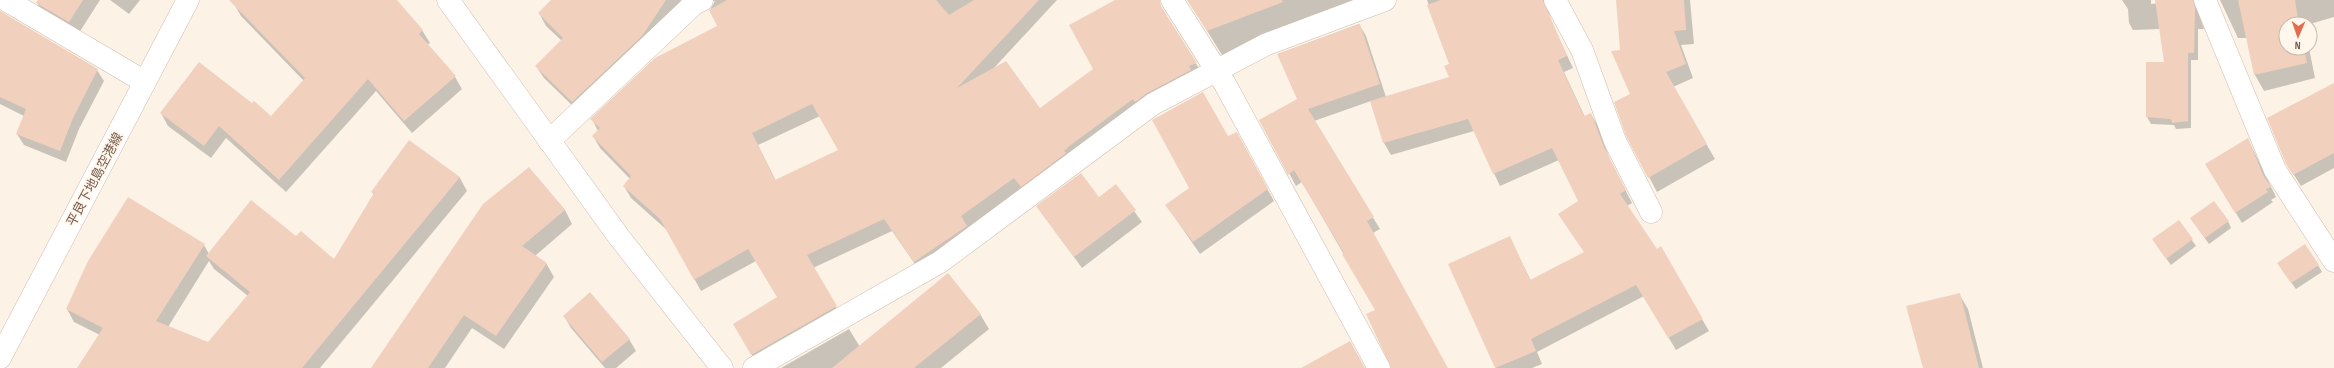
<svg xmlns="http://www.w3.org/2000/svg" width="2334" height="368" viewBox="0 0 2334 368" font-family="'Sofia Sans Condensed','Noto Sans JP',sans-serif">
	<rect width="100%" height="100%" fill="#fcf3e6"/>
	<path fill="#0003" fill-rule="evenodd" d="M39,0H100L77,36L46,18L37,3Z
		M110,0H140L129,14Z
		M238,0H394L422,30L430,43L427,45L455,77L462,89L412,133L376,91L286,192L226,138L211,158L168,126L161,113L271,118L304,81L241,16L234,4Z
		M552,0H681L648,49L580,113L544,78L536,66L562,41L546,26L539,13Z
		M706,0H1057L994,68L1040,110L1095,69L1117,0H1150L1160,5L1203,75L922,274L892,231L813,268L843,319L759,367L734,324L778,298L756,261L701,291L668,231L631,198L624,186L630,179L600,148L593,136L598,131L592,119L719,26L710,10L715,1ZM820,116L840,151L776,181L758,145Z
		M1188,0H1385L1227,63Z
		M1427,0H1549L1552,5L1549,12L1550,19L1573,68L1564,72L1585,117L1591,114L1598,126L1610,160L1632,203L1627,206L1657,250L1660,248L1709,331L1676,350L1644,296L1537,352L1542,364L1532,368H1496L1449,265L1510,238L1531,281L1585,253L1559,214L1579,201L1559,160L1500,186L1474,131L1391,155L1384,143L1371,101L1314,121L1380,229L1373,233L1447,368H1391L1376,310L1302,182L1296,186L1260,120L1298,100L1278,54L1359,24L1366,36L1386,97L1450,78V65Z
		M1617,0H1690L1694,44L1681,45L1693,78L1673,87L1715,159L1657,192L1649,177L1621,51Z
		M2122,0H2151V4L2193,0L2196,5L2204,29H2198V60H2191V128L2176,129L2174,125L2151,124L2147,117V63H2165L2160,29L2133,30L2129,23L2128,9Z
		M2220,0H2334V17L2310,24H2286V48H2309L2315,78L2264,91L2255,75L2247,38H2238Z
		M0,11L54,46L97,70L104,81L79,129L66,162L24,145L17,134L24,116L0,104Z
		M2334,99V168L2301,186L2287,164Z
		M1228,138L1243,145L1274,201L1200,254L1166,205L1190,188Z
		M2248,139L2276,197L2271,200L2273,202L2242,223L2212,174Z
		M409,142L460,178L467,191L320,368H78L100,335L74,322L67,309L204,245L209,254L296,238L334,260L374,195L372,192ZM209,261L214,269L248,296L208,343L168,327Z
		M529,168L565,210L572,224L535,256L546,263L554,277L504,349L472,328L445,368H372Z
		M1116,186L1142,222L1082,268L1037,207L1099,198Z
		M2191,219L2228,221L2231,228L2209,244Z
		M2179,221L2196,246L2171,265L2157,246Z
		M2318,265L2322,272L2296,289L2282,270Z
		M1959,294L1968,309L1983,368H1924Z
		M980,314L989,329L941,368H781L849,329L860,347Z
		M564,316L629,339L636,351L616,368H605L571,328Z"/>
	<path fill="#f1d1be" fill-rule="evenodd" d="M38,0H83L69,22L36,3Z
		M229,0H397L423,30L419,34L456,76L404,121L368,79L279,180L219,126L204,146L160,113L199,62L252,103L254,101L271,116L305,78Z
		M551,0H666L642,36L572,102L535,66L563,38L538,13Z
		M727,0H936L949,15L974,0H1039L957,88L1006,61L1040,108L1093,69L1069,25L1115,0H1160L1161,7L1197,63L1189,66L1191,70L1147,93L1135,102L1133,99L1068,147L1064,151L1066,153L1021,187L1014,178L961,216L967,226L914,262L884,219L807,255L837,306L751,355L733,324L777,297L748,249L694,280L660,219L623,186L631,176L592,136L600,128L590,119L655,58L717,26L709,10ZM812,104L838,150L775,180L752,133Z
		M1187,0H1282L1283,2L1207,31Z
		M1441,0H1543L1567,56L1558,60L1584,116L1591,113L1604,147L1626,190L1620,194L1657,249L1661,246L1703,319L1668,338L1636,285L1531,339L1536,351L1495,368L1448,264L1510,236L1530,280L1584,252L1558,214L1578,201L1552,148L1493,174L1468,119L1383,143L1370,101L1449,77L1444,66L1449,64L1427,5Z
		M1616,0H1684L1686,30L1674,31L1686,64L1666,72L1707,144L1648,178L1626,136L1614,102L1630,94L1611,51L1620,50Z
		M2155,0H2193L2195,8L2194,53H2188V121L2172,123L2171,119L2146,117V62H2164Z
		M2238,0H2295L2299,24H2286V48H2304L2307,63L2254,75Z
		M0,11L98,69L73,118L60,151L16,134L26,109L0,97Z
		M1360,24L1380,84L1308,109L1374,217L1367,221L1448,368H1391L1366,314L1375,310L1342,254L1344,253L1294,170L1288,175L1259,120L1297,99L1277,54Z
		M2334,83V153L2293,175L2286,164L2267,118Z
		M1203,92L1228,136L1237,132L1268,189L1193,242L1165,205L1189,188L1152,120Z
		M2248,138L2263,175L2271,187L2266,189L2268,192L2235,213L2205,164Z
		M409,140L460,177L302,368H77L103,328L66,309L88,261L128,197L205,244L156,321L208,342L250,292L206,256L251,200L296,236L301,231L334,259L374,193L371,192Z
		M529,167L565,210L522,246L547,263L496,336L464,315L428,368H371L483,204Z
		M1081,173L1099,197L1116,184L1136,210L1074,257L1036,206Z
		M2214,201L2229,221L2205,238L2190,218Z
		M2179,220L2193,239L2166,259L2152,239Z
		M2305,244L2319,265L2291,283L2277,263Z
		M948,273L981,314L914,368H832Z
		M590,292L630,339L602,362L563,316Z
		M1960,293L1979,368H1923L1906,306Z
		M1350,341L1365,368H1301Z"/>
	<g fill="none" stroke-linecap="round" stroke-linejoin="round">
		<g stroke="#d0bdaf" stroke-width="23">
			<path id="minor" d="M6,0L145,82
				M1172,0L1225,84L1379,368
				M1555,0L1582,50L1615,141L1651,212
				M2205,0L2275,170L2334,261
				M549,141L694,4L702,0
				M754,368L940,262L1153,104L1267,44L1385,0"/>
		</g>
		<g stroke="#d0bdaf" stroke-width="23">
			<path id="tertiary" d="M448,0L619,237L722,368"/>
		</g>
		<g stroke="#d3bcad" stroke-width="23">
			<path id="secondary" d="M0,358L188,0"/>
		</g>
		<use href="#minor" stroke="#fff" stroke-width="22"/>
		<use href="#tertiary" stroke="#fff" stroke-width="22"/>
		<use href="#secondary" stroke="#fff" stroke-width="22"/>
	</g>
	<g text-anchor="middle" stroke-width="4" stroke-linejoin="round" paint-order="stroke">
		<g font-size="13" fill="#75594b" stroke="#fff7ec">
			<text transform="translate(94 179) rotate(-62)" y="5">平良下地島空港線</text>
		</g>
	</g>
	<g transform="translate(2298 36) rotate(182)"><circle r="19" fill="#fff7ec" stroke="#c8b8ac"/>
	<path d="M0-3L7 15L0 10L-7 15Z" fill="#e46b4d"/>
	<text y="-6" font-size="11" font-weight="bold" text-anchor="middle" fill="#75594b">N</text>
	</g>
</svg>
